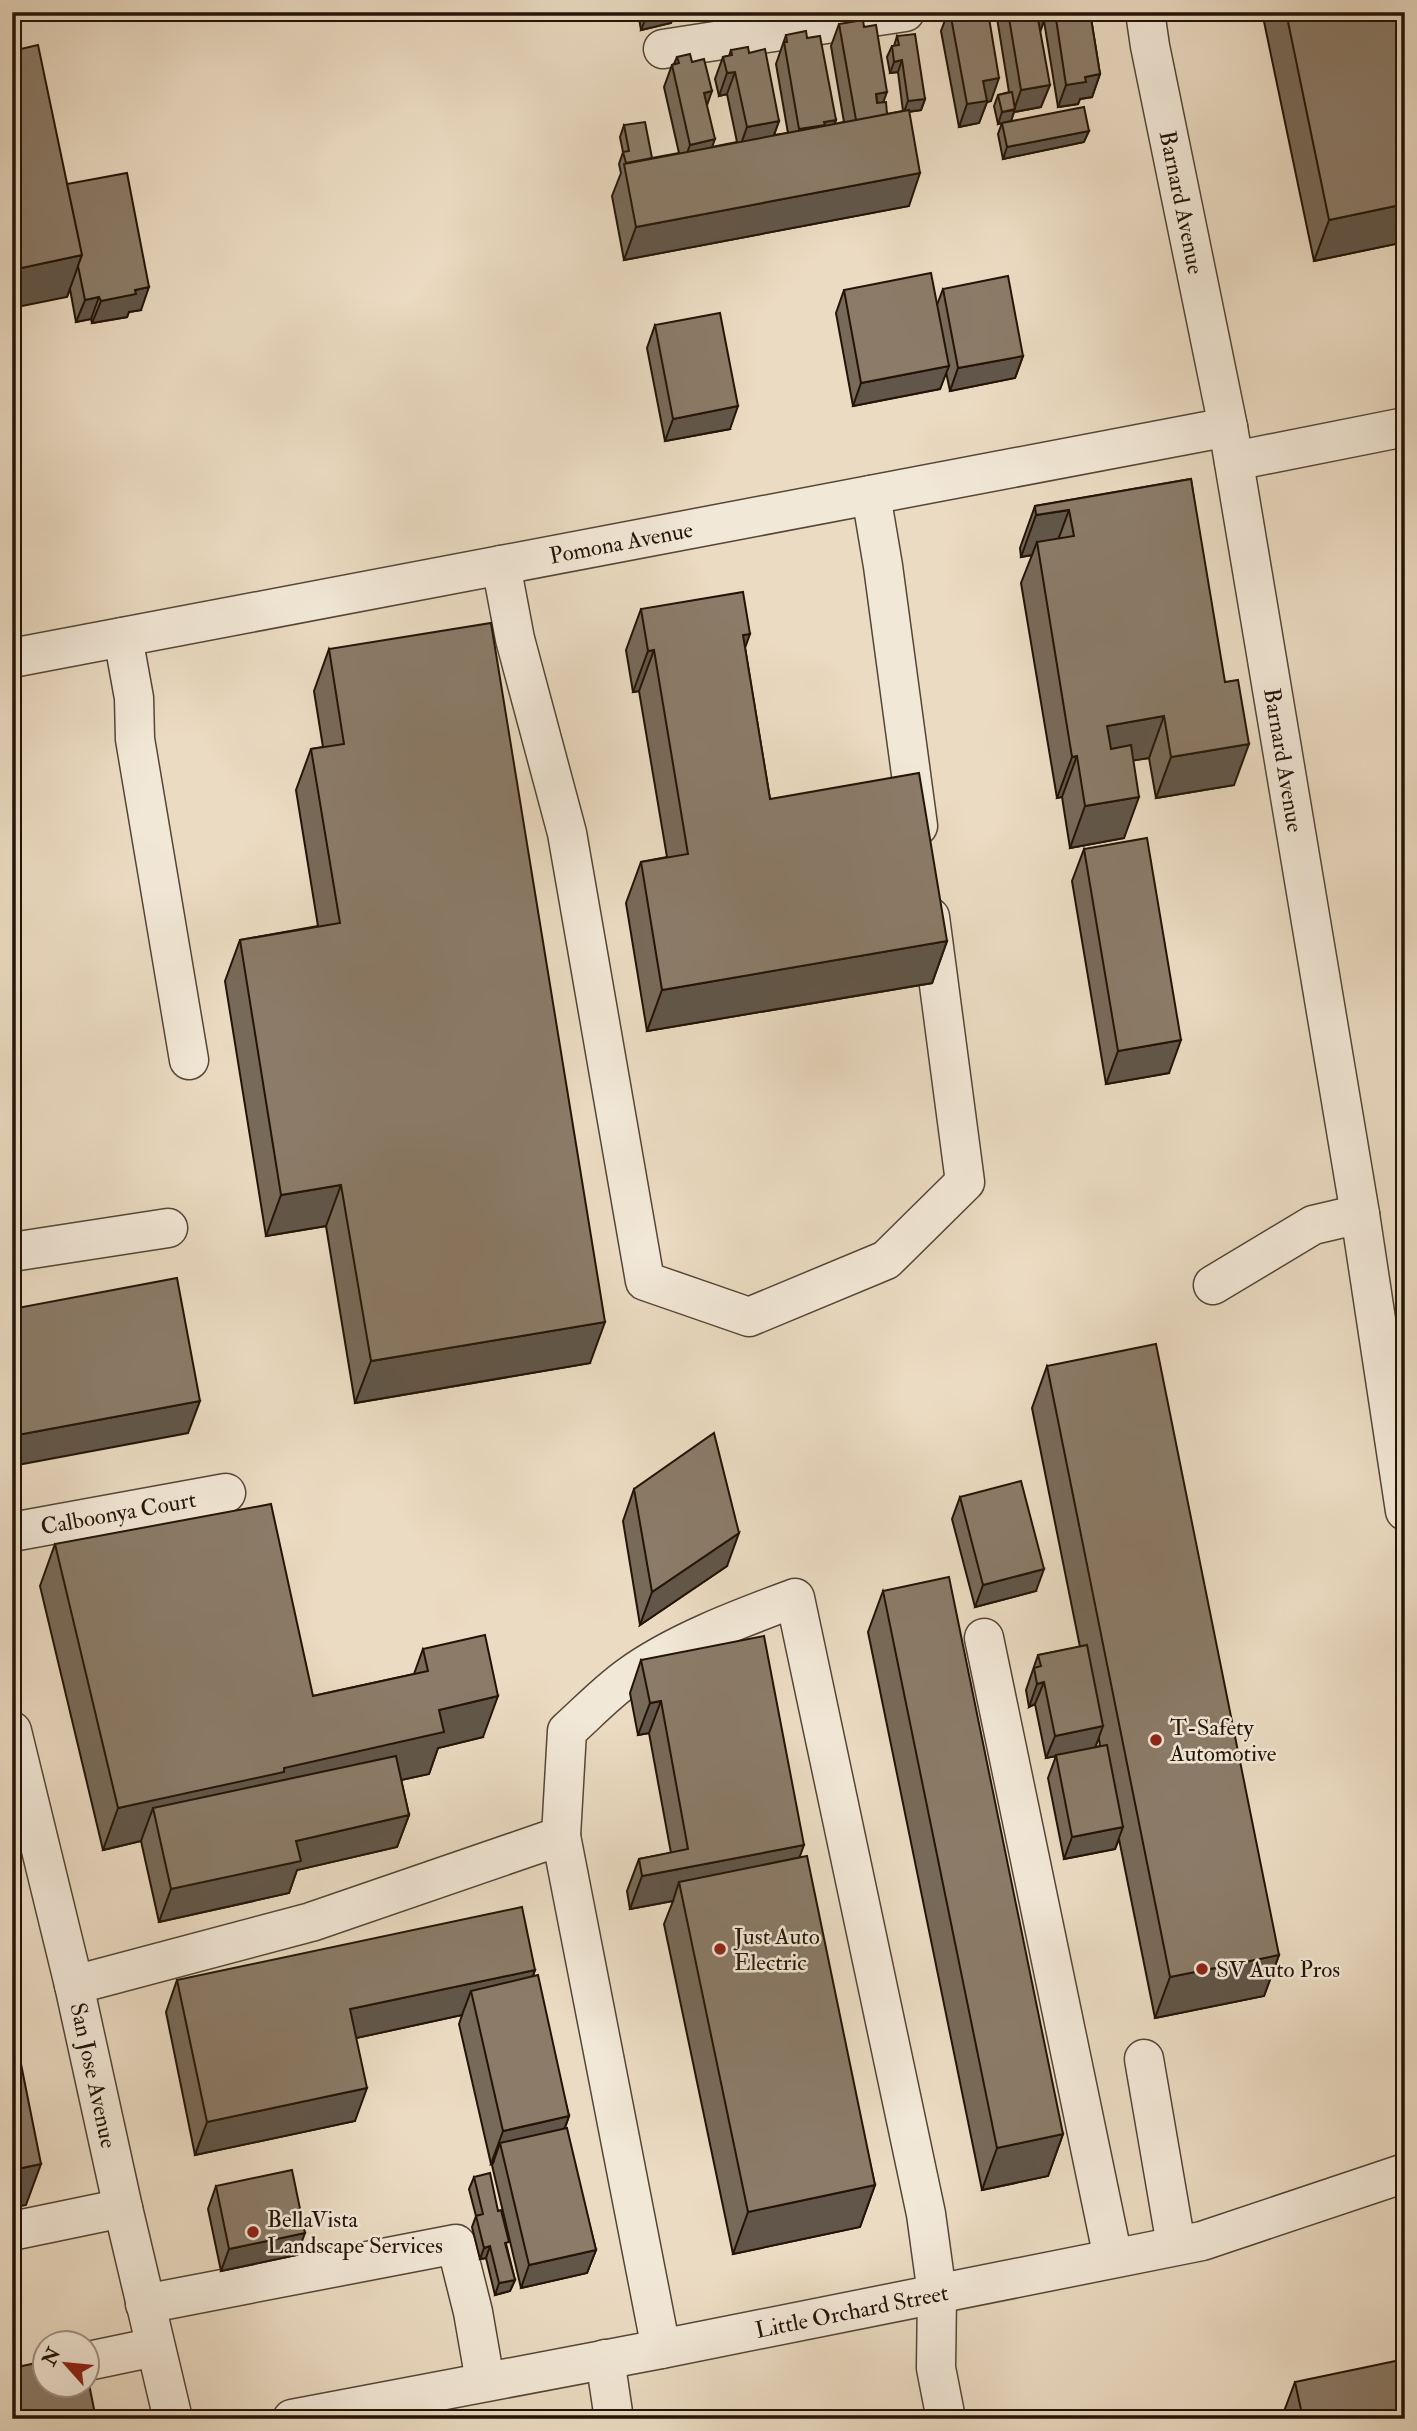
<svg xmlns="http://www.w3.org/2000/svg" width="1417" height="2431" viewBox="0 0 1417 2431" font-family="'IM FELL Double Pica',serif">
	<rect width="100%" height="100%" fill="#ebdbc2"/>
	<filter id="stains"><feTurbulence type="fractalNoise" baseFrequency=".00286" numOctaves="4"/><feColorMatrix values="0 0 0 0 .2 0 0 0 0 .09 0 0 0 0 .02 0 0 0 .5 -.17"/></filter>
	<radialGradient id="worn" r=".72"><stop offset=".6" stop-color="#630" stop-opacity="0"/><stop offset="1" stop-color="#630" stop-opacity=".3"/></radialGradient>
	<g fill="none" stroke-linecap="round" stroke-linejoin="round">
		<g stroke="#554636" stroke-width="41">
			<g id="minor">
				<path id="s1" d="M1145,12L1150,46L1228,427L1360,1214L1405,1511"/>
				<path d="M663,49L905,12"/>
				<path d="M1234,461L1405,427"/>
				<path d="M871,495L883,566L918,826"/>
				<path d="M501,565L515,639L567,833L645,1281L749,1317L886,1260L965,1182L930,917"/>
				<path d="M123,637L134,698L135,739L189,1060"/>
				<path id="s2" d="M12,658L1228,427"/>
				<path d="M12,1252L168,1228"/>
				<path d="M1213,1285L1313,1225L1360,1214"/>
				<path id="s3" d="M12,1532L226,1493"/>
				<path d="M984,1638L1113,2258"/>
				<path id="s4" d="M12,1731L74,1985L123,2208L173,2419"/>
				<path d="M561,1836L567,1731C587,1713 606,1693 628,1677C674,1643 741,1618 795,1598L926,2214L937,2294L936,2368L946,2419"/>
				<path d="M74,1985L311,1922L561,1836L661,2349"/>
				<path d="M1144,2059L1176,2245"/>
				<path d="M12,2231L123,2208"/>
				<path d="M145,2304L456,2244L473,2312L485,2381"/>
				<path d="M605,2359L614,2419"/>
				<path d="M88,2361L155,2347"/>
				<path id="s5" d="M292,2419L661,2349L1202,2241L1405,2173"/>
			</g>
		</g>
		<use href="#minor" stroke="#f2e8d7" stroke-width="38"/>
	</g>
	<path fill="#786a59" stroke="#231407" stroke-width="2" fill-rule="evenodd" d="M638,12H675L671,23L641,30Z
		M948,12H988L991,101L987,102L979,123L959,127L941,31Z
		M999,12H1044L1045,13V12H1090L1100,74L1092,97L1080,99L1078,104L1058,107L1044,21L1040,32L1041,107L1014,112L1011,121L998,124L994,106L998,95L1009,92L997,18Z
		M1262,12H1405V242L1314,261Z
		M839,24L864,27L887,114L903,111L898,72L890,73L887,57L892,46H894L897,36L925,99L921,110L909,112V206L624,260L612,196L621,173L619,164L623,152L620,137L624,125L652,158L679,153L664,87L672,65L674,64L677,57L692,62L712,147L737,142L727,94L719,96L715,79L723,57L729,56L731,50L749,53L779,121L774,135L788,133L776,64L786,35L807,38L836,120L834,124L844,122L831,46Z
		M1002,123L1084,142L1003,159L998,134Z
		M67,184L141,310L129,312L127,317L92,323L91,319L76,322L70,289L67,297Z
		M943,289L1023,356L1015,378L950,391L946,372L940,389L853,406L836,313L844,290L937,305Z
		M655,325L730,429L665,441L647,348Z
		M1191,479L1234,785L1156,798L1149,758L1133,760L1124,838L1070,848L1062,797L1057,798L1021,583L1032,555L1021,557L1020,548L1035,506Z
		M641,609L745,648L770,799L947,941L932,983L647,1031L626,903L641,862L667,857L639,691L633,692L626,650Z
		M329,649L590,1363L355,1403L326,1226L266,1236L225,981L240,940L318,926L296,790L311,749L323,747L314,691Z
		M1084,849L1169,1073L1106,1084L1072,881Z
		M1047,1366L1279,1955L1264,1996L1155,2018L1119,1839L1115,1849L1064,1859L1048,1778L1056,1756L1046,1758L1035,1704L1029,1707L1026,1690L1038,1655L1080,1647L1032,1408ZM1099,1738L1100,1746L1095,1747Z
		M634,1489L727,1566L640,1625L623,1521Z
		M960,1497L1036,1591L975,1607L952,1519Z
		M55,1544L313,1696L414,1674L423,1649L483,1737L438,1748L429,1774L401,1780L409,1815L397,1847L297,1870L289,1893L159,1922L141,1841L103,1850L40,1586Z
		M883,1591L1063,2134L1048,2176L982,2190L868,1632Z
		M641,1660L800,1857L875,2185L860,2227L733,2254L664,1924L673,1901L630,1909L627,1891L639,1859L671,1853L649,1733L638,1735L630,1693Z
		M535,1970L533,1976L569,2116L565,2128L596,2250L587,2273L521,2288L492,2165L493,2163L491,2164L459,2024L462,2015L356,2038L355,2121L195,2155L166,2012L177,1980Z
		M474,2177L498,2211L515,2280L510,2291L495,2295L486,2258L480,2259L472,2227L476,2216L469,2189Z
		M216,2186L297,2255L221,2271L208,2209Z
		M1295,2382L1405,2419H1284L1283,2414Z"/>
	<path fill="#615649" stroke="#231407" stroke-width="2" d="M648,12H675L671,23L641,30Z
		M692,12H706L690,15Z
		M1045,18L1037,40L1038,19Z
		M902,60L898,72L890,73L894,62Z
		M735,72L727,94L719,96L727,73Z
		M1100,74L1092,97L1080,99L1078,104L1058,107L1066,85L1085,77Z
		M999,78L991,101L987,102L979,123L959,127L967,104L983,81Z
		M1050,85L1041,107L1014,112L1011,121L998,124L1002,112L1014,110L1021,90Z
		M712,91L704,114V93Z
		M887,92L879,114L876,94Z
		M925,99L921,110L904,112L908,101Z
		M836,120L827,143L824,122Z
		M779,121L771,143L739,150L747,127Z
		M1089,131L1084,142L1003,159L1007,147Z
		M715,139L707,161L682,167L690,145Z
		M920,173L909,206L624,260L636,227Z
		M1405,204V242L1314,261L1329,220Z
		M82,255L67,297L12,308V270Z
		M149,287L141,310L129,312L127,317L92,323L101,301L135,290Z
		M99,297L91,319L76,322L85,300Z
		M1023,356L1015,378L950,391L958,368Z
		M949,366L940,389L853,406L861,383Z
		M738,406L730,429L665,441L673,419Z
		M1069,510L1054,551L1037,542L1032,555L1021,557L1036,515Z
		M750,634L735,676L743,635Z
		M654,650L639,691L633,692L648,651Z
		M1164,716L1149,758L1092,767L1107,726Z
		M1249,744L1234,785L1156,798L1171,757Z
		M1077,756L1062,797L1057,798L1072,757Z
		M1139,797L1124,838L1070,848L1085,806Z
		M947,941L932,983L647,1031L662,990Z
		M1181,1040L1169,1073L1106,1084L1118,1051Z
		M341,1185L326,1226L266,1236L281,1195Z
		M605,1322L590,1363L355,1403L371,1361Z
		M200,1401L188,1433L12,1466V1436Z
		M739,1533L727,1566L640,1625L652,1592Z
		M1044,1569L1036,1591L975,1607L983,1585Z
		M1044,1682L1035,1704L1029,1707L1037,1684Z
		M498,1696L483,1737L438,1748L429,1774L271,1808H153L141,1841L103,1850L118,1808L284,1768L439,1710Z
		M661,1701L649,1733L638,1735L650,1703Z
		M1103,1726L1095,1748L1046,1758L1055,1736Z
		M409,1815L397,1847L297,1870L289,1893L159,1922L171,1889L296,1841Z
		M1123,1827L1115,1849L1064,1859L1072,1837Z
		M804,1845L792,1878L679,1882L673,1901L630,1909L642,1876Z
		M1279,1955L1264,1996L1155,2018L1170,1977Z
		M535,1970L523,2002L471,1991L462,2015L338,2042L350,2009Z
		M367,2088L355,2121L195,2155L207,2122Z
		M569,2116L557,2149L500,2143L493,2163L491,2164L503,2131Z
		M1063,2134L1048,2176L982,2190L997,2148Z
		M41,2164L26,2205L12,2208V2179L17,2169Z
		M875,2185L860,2227L733,2254L748,2212Z
		M305,2233L297,2255L221,2271L229,2249Z
		M490,2246L486,2258L480,2259L484,2248Z
		M596,2250L587,2273L521,2288L529,2265Z
		M515,2280L510,2291L495,2295L499,2283Z"/>
	<path fill="#8b7b68" stroke="#231407" stroke-width="2" d="M950,12H988L999,78L983,81L987,101L967,104Z
		M1008,12H1044L1045,18L1038,19L1050,85L1021,90Z
		M1055,12H1090L1100,74L1085,77L1086,82L1066,85Z
		M1286,12H1405V204L1329,220Z
		M863,20L864,27L876,25L887,92L876,94L877,103L886,102L887,114L856,120L839,24Z
		M806,31L807,38L820,36L836,120L824,122L825,125L799,129L784,42H787L786,35Z
		M915,34L925,99L908,101L902,60L894,62L892,46L899,45L897,36Z
		M38,45L82,255L12,270V51Z
		M748,47L749,53L765,49L779,121L747,127L735,72L727,73L723,57L732,55L731,50Z
		M690,54L692,62L704,59L712,91L704,93L715,139L690,145L672,65L679,63L677,57Z
		M1012,92L1015,109L1002,112L998,95Z
		M1084,107L1089,131L1007,147L1002,123Z
		M909,110L920,173L636,227L624,164Z
		M645,122L652,158L626,163L623,152L629,151L624,125Z
		M127,173L149,287L135,290L136,294L101,301L99,297L85,300L78,266L82,255L67,184Z
		M931,273L949,366L861,383L844,290Z
		M1008,276L1023,356L958,368L943,289Z
		M720,313L738,406L673,419L655,325Z
		M1191,479L1225,682L1238,680L1249,744L1171,757L1164,716L1107,726L1111,749L1131,745L1139,797L1085,806L1077,756L1072,757L1037,542L1074,536L1069,510L1036,515L1035,506Z
		M743,592L750,634L743,635L770,799L919,773L947,941L662,990L641,862L688,854L654,650L648,651L641,609Z
		M491,623L605,1322L371,1361L341,1185L281,1195L240,940L340,923L311,749L344,744L329,649Z
		M1147,838L1181,1040L1118,1051L1084,849Z
		M177,1278L200,1401L12,1436V1309Z
		M1156,1344L1279,1955L1170,1977L1047,1366Z
		M714,1433L739,1533L652,1592L634,1489Z
		M1021,1481L1044,1569L983,1585L960,1497Z
		M271,1504L313,1696L428,1671L423,1649L485,1635L498,1696L439,1710L444,1732L284,1768V1772L118,1808L55,1544Z
		M949,1577L1063,2134L997,2148L883,1591Z
		M764,1636L804,1845L642,1876L639,1859L688,1849L661,1701L650,1703L641,1660Z
		M1087,1645L1103,1726L1055,1736L1044,1682L1037,1684L1034,1668L1041,1666L1038,1655Z
		M1107,1745L1123,1827L1072,1837L1056,1755Z
		M396,1756L409,1815L296,1841L301,1861L171,1889L153,1808Z
		M807,1856L875,2185L748,2212L679,1882Z
		M522,1907L535,1970L350,2009L367,2088L207,2122L177,1980Z
		M538,1975L569,2116L503,2131L471,1991Z
		M21,2064L41,2164L17,2169L20,2177L12,2179V2066Z
		M567,2128L596,2250L529,2265L500,2143Z
		M292,2170L305,2233L229,2249L216,2186Z
		M490,2173L498,2211L501,2210L509,2242L505,2243L515,2280L499,2283L490,2246L484,2248L476,2216L483,2214L474,2177Z
		M1405,2359V2419H1303L1295,2382Z
		M46,2361V2385H88V2379L96,2419H12V2368Z"/>
	<g fill="#8f2418" stroke="#f2e8d7" stroke-width="2.5">
		<circle cx="1156" cy="1740" r="7"/>
		<circle cx="720" cy="1949" r="7"/>
		<circle cx="1202" cy="1969" r="7"/>
		<circle cx="253" cy="2232" r="7"/>
	</g>
	<g text-anchor="middle" stroke-width="5" stroke-linejoin="round" paint-order="stroke">
		<g font-size="23" fill="#231407" stroke="#f2e8d7">
			<text dy="8" stroke="none"><textPath href="#s1" startOffset="194">Barnard Avenue</textPath></text>
			<text dy="8" stroke="none"><textPath href="#s2" startOffset="620">Pomona Avenue</textPath></text>
			<text dy="8" stroke="none"><textPath href="#s1" startOffset="761">Barnard Avenue</textPath></text>
			<text dy="8" stroke="none"><textPath href="#s3" startOffset="108">Calboonya Court</textPath></text>
			<text dy="8" stroke="none"><textPath href="#s4" startOffset="354">San Jose Avenue</textPath></text>
			<text dy="8" stroke="none"><textPath href="#s5" startOffset="570">Little Orchard Street</textPath></text>
		</g>
		<g font-size="23" fill="#231407" stroke="#f2e8d7" text-anchor="start">
			<text x="1170" y="1735">T-Safety<tspan x="1170" dy="26">Automotive</tspan></text>
			<text x="734" y="1944">Just Auto<tspan x="734" dy="26">Electric</tspan></text>
			<text x="1216" y="1977">SV Auto Pros</text>
			<text x="267" y="2227">BellaVista<tspan x="267" dy="26">Landscape Services</tspan></text>
		</g>
	</g>
	<rect width="1417" height="2431" fill="none" stroke="#ebdbc2" stroke-width="42"/>
	<rect x="14" y="14" width="1389" height="2403" fill="none" stroke="#231407" stroke-width="3.5"/>
	<rect x="21" y="21" width="1375" height="2389" fill="none" stroke="#231407" stroke-width="2"/>
	<g transform="translate(66 2364) rotate(297)"><circle r="33" fill="#f2e8d7" stroke="#9f9384" stroke-width="2"/>
	<path d="M0-5L12 26L0 18L-12 26Z" fill="#8f2418"/>
	<text y="-10" font-size="19" font-weight="bold" text-anchor="middle" fill="#231407">N</text>
	</g>
	<rect width="100%" height="100%" filter="url(#stains)"/>
	<rect width="100%" height="100%" fill="url(#worn)"/>
</svg>
